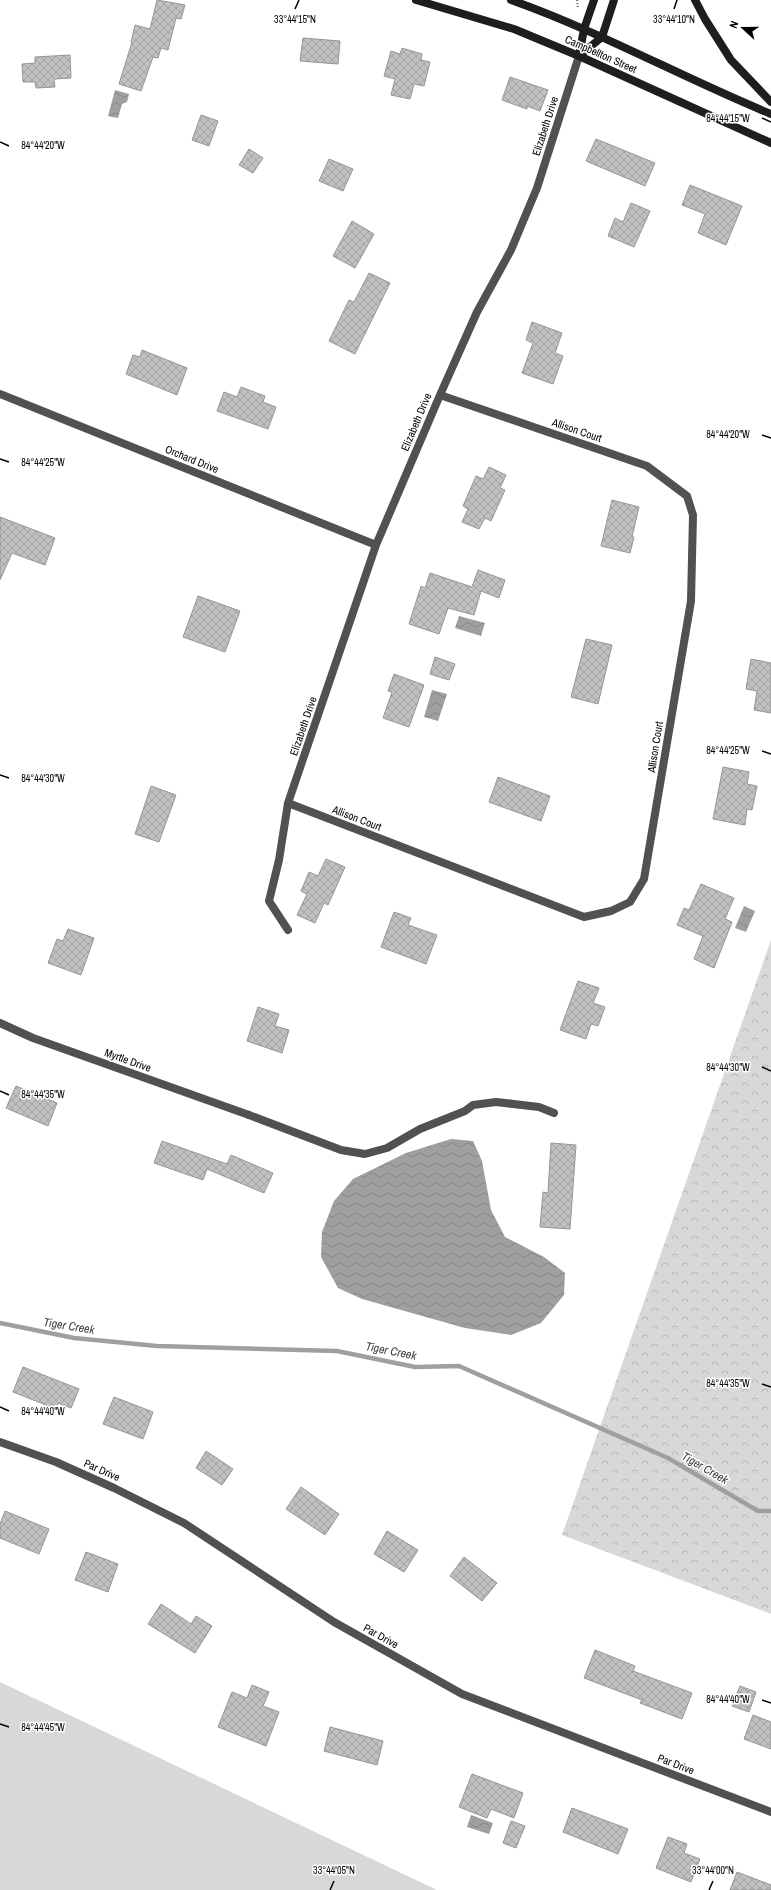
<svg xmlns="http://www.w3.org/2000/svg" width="771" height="1890" viewBox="0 0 771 1890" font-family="'Archivo Narrow',sans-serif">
	<defs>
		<pattern id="forest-crowns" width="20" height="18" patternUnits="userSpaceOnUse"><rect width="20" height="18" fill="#d8d8d8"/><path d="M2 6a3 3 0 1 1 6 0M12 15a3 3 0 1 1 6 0" fill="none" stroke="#b8b8b8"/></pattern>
		<pattern id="water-waves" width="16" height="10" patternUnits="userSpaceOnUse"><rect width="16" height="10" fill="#9f9f9f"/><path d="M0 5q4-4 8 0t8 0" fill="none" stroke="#878787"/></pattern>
		<pattern id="building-cross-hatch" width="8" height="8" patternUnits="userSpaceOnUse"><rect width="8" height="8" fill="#c0c0c0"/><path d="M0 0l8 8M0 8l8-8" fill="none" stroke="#a3a3a3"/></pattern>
	</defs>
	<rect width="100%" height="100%" fill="#fff"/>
	<path fill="#d8d8d8" d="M0,1682L437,1890H0Z"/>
	<path fill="url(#forest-crowns)" d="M771,940V1614L562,1535Z"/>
	<path fill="url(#water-waves)" d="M115,90L129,94L127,102L122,104L118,118L108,116Z
		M459,616L485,623L481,636L455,628Z
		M432,690L447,694L438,721L424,717Z
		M744,906L755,911L746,932L735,928Z
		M451,1139L473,1141L482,1161L491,1210L505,1237L544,1257L565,1273L564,1295L541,1323L511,1335L465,1328L362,1299L338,1288L321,1257L322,1232L334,1201L353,1179L406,1153Z
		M471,1815L493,1823L489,1834L467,1827Z"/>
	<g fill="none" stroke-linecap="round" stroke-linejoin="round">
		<path stroke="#9f9f9f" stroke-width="4.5" d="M0,1323L74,1338L157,1346L337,1351L415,1367L459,1366L668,1458L758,1511H771"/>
	</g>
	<path fill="url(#building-cross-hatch)" stroke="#959595" d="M157,0L185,5L181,19L176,18L168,50L161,48L158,58L153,57L141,91L119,84L132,42H131L135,25L150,29Z
		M303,38L340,41L338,64L300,61Z
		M402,48L422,54L421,60L430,62L424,86L414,84L410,99L391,95L395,79L384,76L391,51L400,54Z
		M70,55L71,78L54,79L55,87L36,88L35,82H23L22,64L35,63V57Z
		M510,77L548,90L540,111L527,106V109L502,100Z
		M201,115L218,121L209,146L192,140Z
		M596,139L655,163L645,186L586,161Z
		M249,149L263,158L253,173L239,165Z
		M329,159L353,169L343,191L319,181Z
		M690,185L742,206L726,245L698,233L705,214L682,205Z
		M631,203L650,211L634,247L608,236L615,218L623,222Z
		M352,221L374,234L355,268L333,256Z
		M369,273L390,283L355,354L329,341L349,300L354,302Z
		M532,322L562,333L555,353L563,356L553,384L522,373L533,343L526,340Z
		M142,350L187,368L177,395L126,374L133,355L140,357Z
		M241,387L265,396L263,402L276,407L268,429L217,411L224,392L237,397Z
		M489,467L506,475L500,488L505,490L491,521L485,518L479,529L462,522L468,509L463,506L476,476L483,479Z
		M612,500L639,507L632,537H634L630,553L601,546Z
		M0,517L55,538L45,565L12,553L0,580Z
		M478,570L505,580L499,598L481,591L474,615L448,608L439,634L409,624L421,586L425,588L430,573L472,587Z
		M198,596L240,611L225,652L183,637Z
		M586,639L612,645L598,704L571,697Z
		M435,657L455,664L449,680L430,674Z
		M751,659L771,663V713L754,710L757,691L746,689Z
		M394,674L424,685L409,727L383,718L392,692L388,691Z
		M723,767L749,772L747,784L757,786L752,810L747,809L745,825L713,819Z
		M498,777L550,796L541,821L489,802Z
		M151,786L176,795L159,842L135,834Z
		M326,859L345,867L328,905L324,903L315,923L297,915L307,894L301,891L309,872L318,876Z
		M701,884L734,898L725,919L732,922L714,968L694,959L703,936L677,925L684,908L689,910Z
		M394,912L411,918L408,925L437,935L426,964L381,947Z
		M68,929L94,938L81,975L48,963L57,939L63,941Z
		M578,981L599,988L593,1003L605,1007L598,1026L591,1024L586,1039L560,1030Z
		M258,1007L279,1014L275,1026L289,1030L282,1053L247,1041Z
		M16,1086L57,1103L48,1126L6,1108Z
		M162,1141L227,1164L231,1155L273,1173L264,1193L207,1169L203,1180L154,1163Z
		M551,1143L576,1145L570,1229L540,1227L543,1192L548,1193Z
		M23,1367L79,1389L71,1408L58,1403L56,1409L13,1392Z
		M114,1397L153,1412L143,1439L103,1424Z
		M206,1451L233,1469L222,1485L196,1468Z
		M301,1487L339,1514L325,1535L286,1509Z
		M5,1511L49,1529L39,1554L0,1538V1524Z
		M387,1531L418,1550L404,1572L374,1554Z
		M86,1552L118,1564L108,1592L75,1580Z
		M464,1557L497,1583L482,1601L450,1576Z
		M161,1604L191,1624L196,1616L212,1626L195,1653L148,1624Z
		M595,1650L635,1666L633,1671L692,1693L682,1719L640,1703L642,1700L584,1678Z
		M252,1685L269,1692L263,1706L279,1712L266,1746L218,1727L232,1692L247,1698Z
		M740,1686L756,1692L749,1712L732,1706Z
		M753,1715L771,1722V1749L744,1739Z
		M330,1727L383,1741L377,1765L324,1751Z
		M472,1774L523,1793L514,1818L491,1809L487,1818L459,1807Z
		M572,1808L628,1829L618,1854L563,1832Z
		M511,1821L525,1826L516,1848L503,1843Z
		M668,1837L687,1844L684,1853L700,1859L691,1882L656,1868Z
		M737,1872L771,1885V1890H730Z"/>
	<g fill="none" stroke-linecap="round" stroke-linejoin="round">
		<path stroke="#737373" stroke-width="2.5" stroke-dasharray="1 2" stroke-linecap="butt" d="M577,0L578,7"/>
		<path stroke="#515151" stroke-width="8" d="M249,1115L341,1150L365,1154L387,1148L420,1129L465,1111L473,1105L496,1102L539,1107L554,1113"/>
		<path stroke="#515151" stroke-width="8" d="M0,394L376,545
			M288,803L584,917L611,911L630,902L644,879L691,601L693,515L687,496L647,466L440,395
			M288,930L269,901L279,860L288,803L376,545L440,395L477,312L511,250L537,188L579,56
			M0,1023L33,1038L249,1115
			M0,1442L56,1462L114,1488L184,1523L334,1622L462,1694L771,1812"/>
		<path stroke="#1e1e1e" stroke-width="8" d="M416,0L514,29L579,56L771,143
			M511,0C601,32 683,78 771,114
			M695,0L705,19L731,60L771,102
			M579,56L602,37L614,0
			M579,56L584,29L594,0"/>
	</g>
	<path fill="none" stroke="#000" stroke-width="1.5" d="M295,9L299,0M674,9L677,0M762,118L771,122M0,142L9,146M762,435L771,438M0,459L9,462M762,751L771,754M0,775L9,778M762,1067L771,1071M0,1091L9,1095M762,1384L771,1387M0,1407L9,1411M762,1700L771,1703M0,1724L9,1727M330,1890L334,1881M709,1890L713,1881"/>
	<g text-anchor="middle" stroke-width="3" stroke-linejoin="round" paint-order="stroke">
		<g font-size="11" fill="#000" stroke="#fff">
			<text transform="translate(601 54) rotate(24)" y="4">Campbellton Street</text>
			<text transform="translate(545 126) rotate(-72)" y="4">Elizabeth Drive</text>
			<text transform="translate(416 422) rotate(-67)" y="4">Elizabeth Drive</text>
			<text transform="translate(577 430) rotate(19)" y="4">Allison Court</text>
			<text transform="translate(192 459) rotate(22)" y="4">Orchard Drive</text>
			<text transform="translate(303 726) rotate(-71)" y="4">Elizabeth Drive</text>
			<text transform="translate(655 747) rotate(-81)" y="4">Allison Court</text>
			<text transform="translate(357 818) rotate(21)" y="4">Allison Court</text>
			<text transform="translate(128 1060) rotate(20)" y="4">Myrtle Drive</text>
			<text transform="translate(102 1470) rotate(24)" y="4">Par Drive</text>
			<text transform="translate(381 1636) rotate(29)" y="4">Par Drive</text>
			<text transform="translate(676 1764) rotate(21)" y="4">Par Drive</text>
		</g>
		<g font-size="12" font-style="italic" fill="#404040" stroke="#fff">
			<text transform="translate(69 1326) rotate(9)" y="4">Tiger Creek</text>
			<text transform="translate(391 1351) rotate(11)" y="4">Tiger Creek</text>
			<text transform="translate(705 1468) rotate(30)" y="4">Tiger Creek</text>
		</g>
	</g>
	<g font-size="10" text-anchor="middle" fill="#000" stroke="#fff" stroke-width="3" stroke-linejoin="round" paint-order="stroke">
		<text x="295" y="23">33°44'15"N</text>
		<text x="674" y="23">33°44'10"N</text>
		<text x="728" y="122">84°44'15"W</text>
		<text x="43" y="149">84°44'20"W</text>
		<text x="728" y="438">84°44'20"W</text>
		<text x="43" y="466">84°44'25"W</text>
		<text x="728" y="754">84°44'25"W</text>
		<text x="43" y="782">84°44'30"W</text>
		<text x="728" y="1071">84°44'30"W</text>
		<text x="43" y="1098">84°44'35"W</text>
		<text x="728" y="1387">84°44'35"W</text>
		<text x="43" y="1415">84°44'40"W</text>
		<text x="728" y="1703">84°44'40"W</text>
		<text x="43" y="1731">84°44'45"W</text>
		<text x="334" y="1874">33°44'05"N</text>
		<text x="713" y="1874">33°44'00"N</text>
	</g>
	<g transform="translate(743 28) rotate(291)" stroke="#ffffff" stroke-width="3" paint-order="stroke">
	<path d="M0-3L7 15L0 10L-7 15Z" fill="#000000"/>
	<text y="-6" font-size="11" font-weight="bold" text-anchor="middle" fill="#000000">N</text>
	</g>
</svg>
